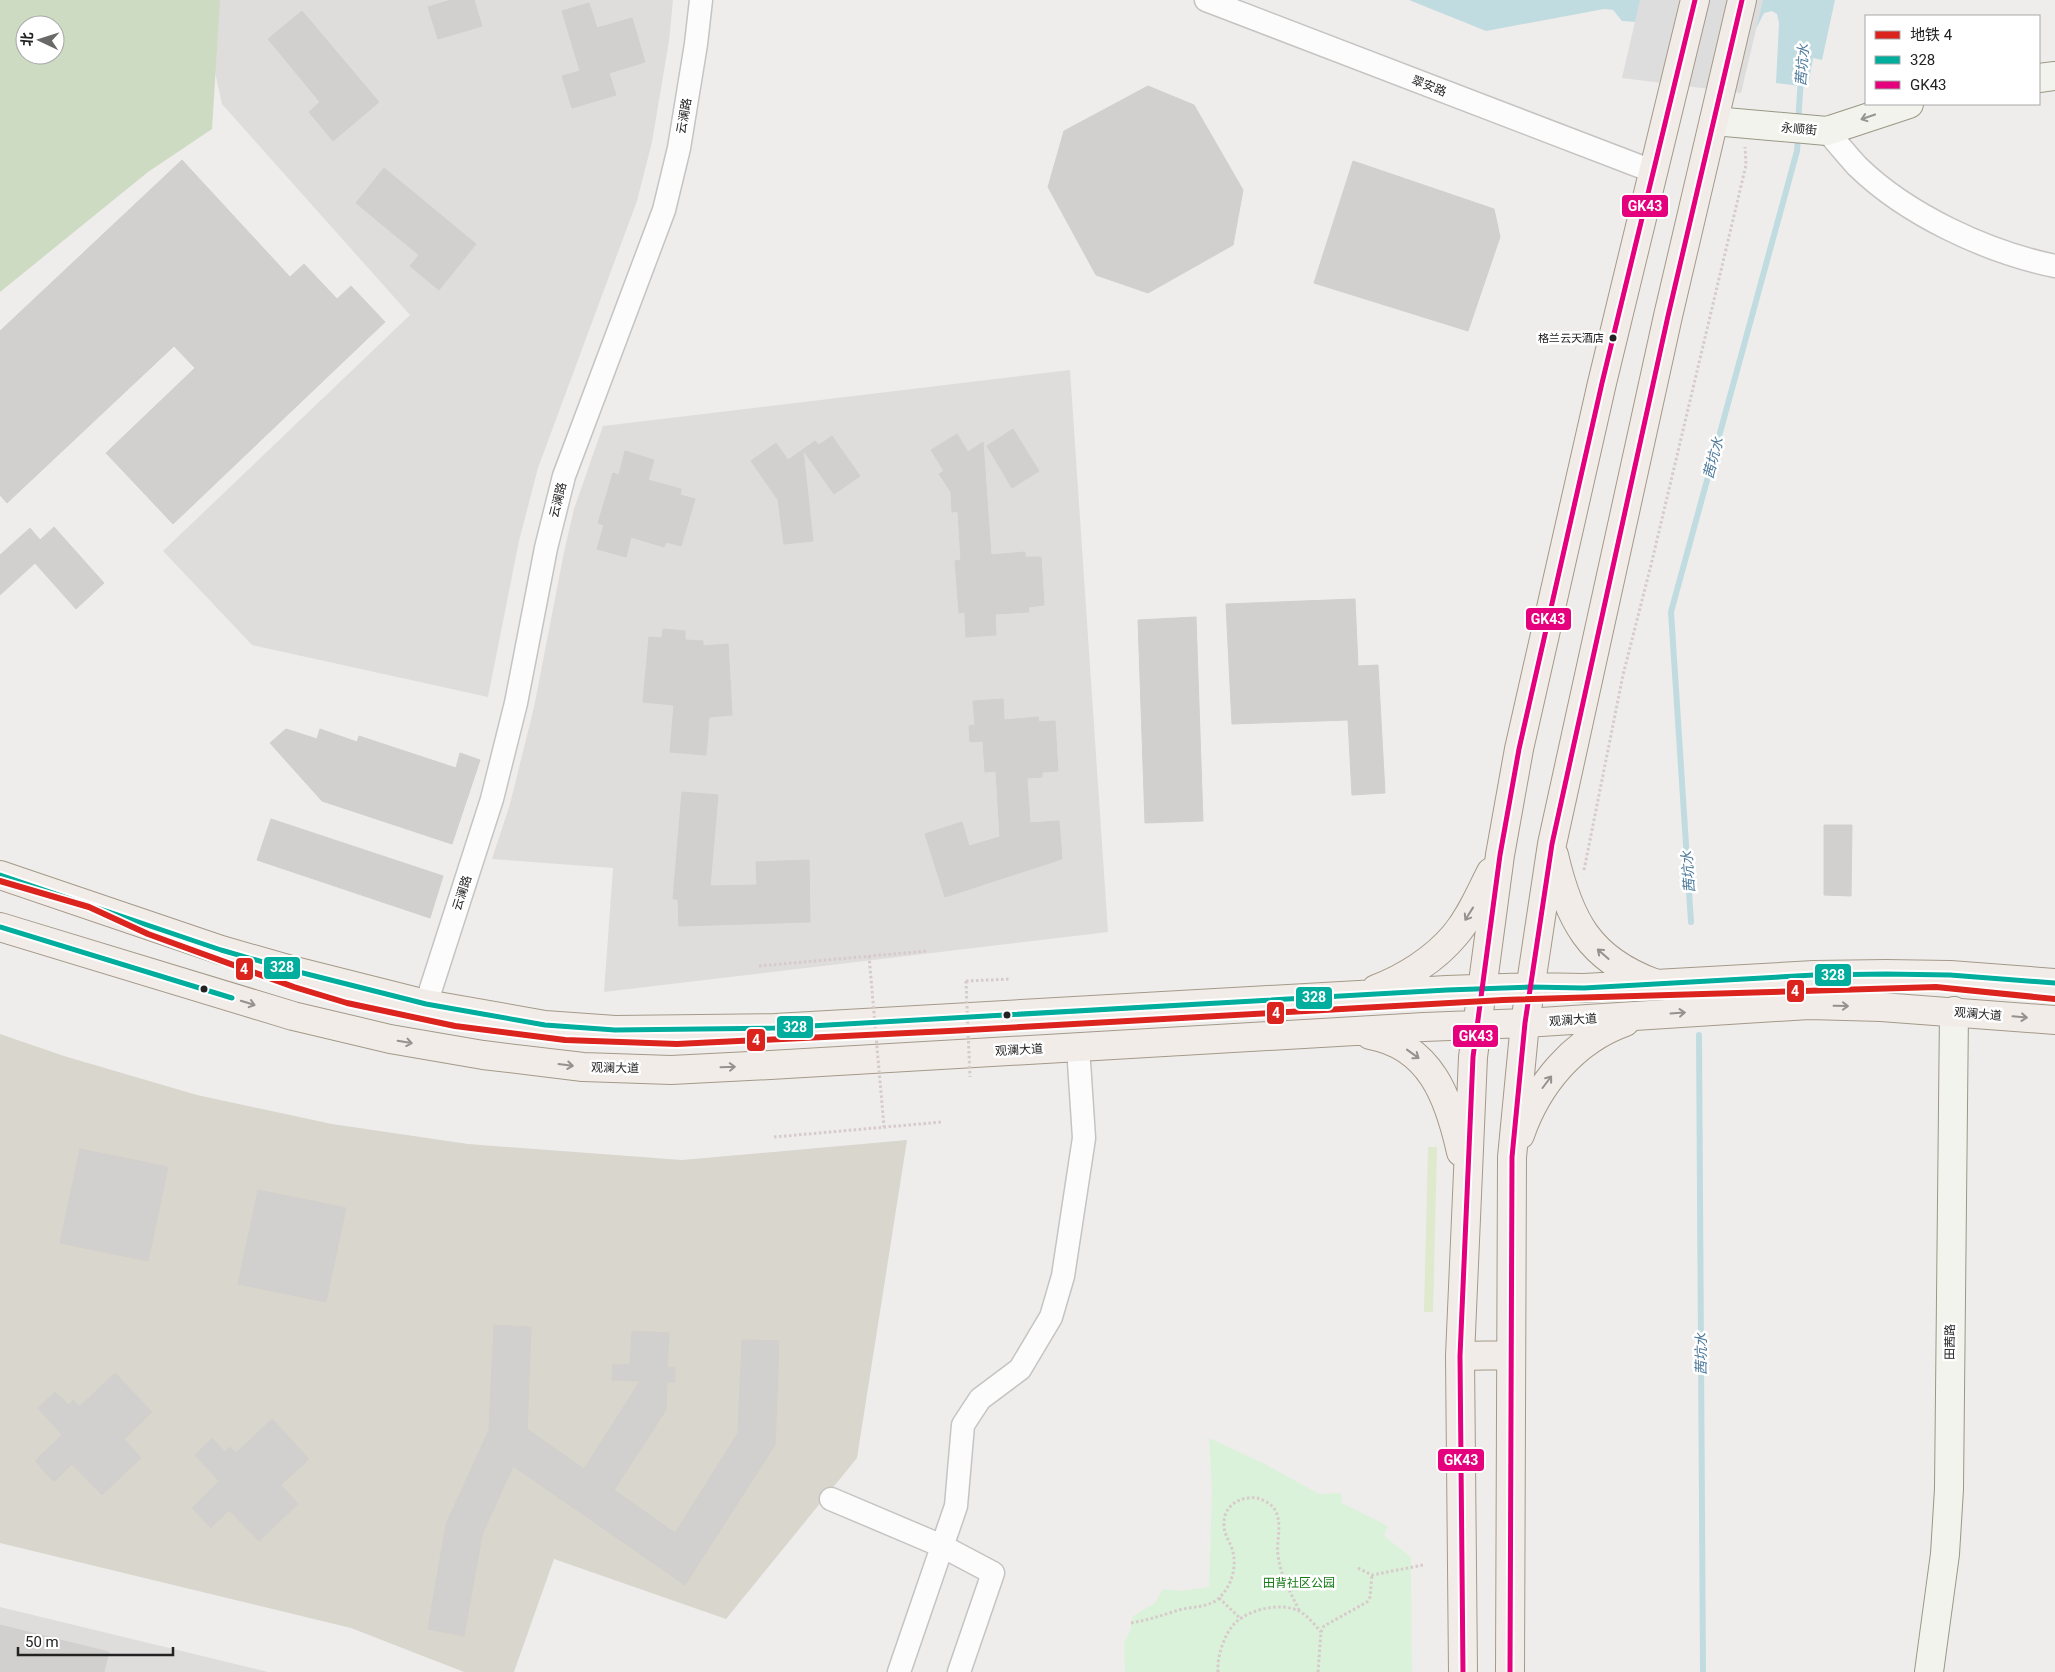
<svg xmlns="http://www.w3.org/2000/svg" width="2055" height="1672" viewBox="0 0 2055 1672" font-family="Roboto,'Noto Sans SC',sans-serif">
	<rect width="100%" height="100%" fill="#efedeb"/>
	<path fill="#dfdddc" d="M199,0H673L669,41L652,142L637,201L538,468L519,541L488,697L252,645L163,551L410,315L222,104Z
		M1070,370L1108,932L604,992L613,868L492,859L510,804L534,707L564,552L574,509L603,426Z
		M0,1607L268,1672H0Z"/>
	<path fill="#d8d6cd" d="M0,1034L64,1056L197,1095L332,1124L468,1144L682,1160L907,1140L857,1458L726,1619L554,1559L514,1672H464L351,1628L0,1543Z"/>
	<path fill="#dee9cd" d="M1428,1147H1437L1433,1312H1424Z"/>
	<path fill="#cddbc2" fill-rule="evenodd" d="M0,0H220L212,129L148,172L0,292ZM25,25H55V55H25Z"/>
	<path fill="#dbf2da" d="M1209,1438L1265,1464L1319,1494L1341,1493L1342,1503L1388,1526L1384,1536L1411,1557L1412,1672H1125L1124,1642L1130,1631L1133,1616L1155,1603L1163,1589L1180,1591L1209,1587L1212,1490Z"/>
	<path fill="#c1dce0" d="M1409,0H1835L1822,60L1813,58L1808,87L1776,83L1779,23L1777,14L1772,11L1764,13L1757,27L1753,30L1622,21L1613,10L1604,9L1486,31Z"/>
	<path fill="#dedddd" d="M1640,0H1763L1741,93L1622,78Z"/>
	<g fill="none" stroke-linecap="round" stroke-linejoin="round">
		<path stroke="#c1dce0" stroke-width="6" d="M1798,123L1801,78
			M1691,922L1671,612L1797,151L1798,136
			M1699,1035L1703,1672"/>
	</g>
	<path fill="#d2d0ce" stroke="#d2cfcc" d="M451,0H474L482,26L438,39L428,7Z
		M589,3L597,28L632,18L645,62L609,73L616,95L572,108L562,76L580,71L562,11Z
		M302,11L379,102L333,141L309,112L320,102L268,39Z
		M1148,86L1194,105L1243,190L1233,245L1148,293L1096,275L1048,187L1064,131Z
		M182,160L290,277L304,264L337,299L351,286L385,322L173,524L106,453L195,368L174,346L7,503L0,495V331Z
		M1353,161L1494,209L1500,237L1468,331L1314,283Z
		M384,168L476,244L439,290L410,266L419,255L356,203Z
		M1013,429L1039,471L1012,488L987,446Z
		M957,434L968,452L983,442L991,555L1025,552V557H1041L1044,605L1028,607L1029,612L995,614L996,635L966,637L965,612L959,613L955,561L961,560L958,511L952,512L951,492L939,474L944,471L931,450Z
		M832,436L860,476L834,494L803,450L813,541L784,544L778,500L751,461L776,443L788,460L815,441L819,445Z
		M625,451L654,460L648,480L681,489L680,495L695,499L681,546L666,542L664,547L631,537L626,557L597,549L604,525L598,523L613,473L619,475Z
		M54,527L104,583L76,609L35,563L0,595V555L30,528L40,540Z
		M1355,599L1358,666L1378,665L1385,793L1352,795L1348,720L1232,724L1226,604Z
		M1196,617L1203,821L1145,823L1138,620Z
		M663,629L685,631V640L703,641V646L728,644L732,715L709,717L706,755L670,752L674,705L643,702L649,637L662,638Z
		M1003,699L1004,720L1038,717L1039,722L1055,721L1058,771L1042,772V777L1027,778L1030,823L1059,821L1062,859L945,897L925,834L962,822L969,846L1000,837L996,771L985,772L983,741L970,742L969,726L975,725L973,701Z
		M286,729L317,739L320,729L357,742L359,736L456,768L460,753L480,760L452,844L322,801L270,743Z
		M682,792L718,795L710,886L757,885L756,862L809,860L810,922L679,926L678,899H673Z
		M271,819L443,876L430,918L257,860Z
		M1824,825H1852L1851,896L1824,895Z
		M80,1149L168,1167L148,1261L60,1243Z
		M258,1190L346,1208L326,1302L238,1284Z
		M494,1325L531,1327L527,1429L584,1469L640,1381L612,1380L613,1364L630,1365L632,1331L669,1333L667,1367L675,1368V1382H667L666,1410L614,1490L675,1533L738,1433L742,1340L779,1341L775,1445L685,1585L513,1466L482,1535L464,1636L428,1629L446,1524L489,1430Z
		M115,1373L152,1412L124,1439L141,1458L102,1495L72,1464L54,1482L35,1461L62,1435L38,1408L55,1392L69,1405L73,1400L79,1407Z
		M272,1419L309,1459L281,1485L298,1504L259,1541L229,1510L211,1528L192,1508L219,1481L195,1455L212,1438L225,1452L230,1447L236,1453Z
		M0,1625L109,1652L104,1672H0Z"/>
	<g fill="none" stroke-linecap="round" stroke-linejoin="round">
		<g stroke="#c5c4c3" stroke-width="25">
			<path id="street" d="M1206,0L1652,171
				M1827,131C1837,143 1847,155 1857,166C1907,215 1987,252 2055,266
				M426,1004L492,799L516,703L546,548L564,476L664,210L679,148L696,44L701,0
				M831,1499L942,1546L993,1573L959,1672
				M899,1672L956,1506L963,1425L980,1399L1020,1369L1051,1317L1063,1276L1084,1138L1078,1047"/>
		</g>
		<g stroke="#989884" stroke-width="30">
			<path id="secondary" d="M2039,78L2055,76
				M1714,121L1827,131L1909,104
				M1929,1672L1945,1554L1949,1489L1954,1011"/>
		</g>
		<g stroke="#a49989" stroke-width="30">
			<path id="primary" d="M1554,855C1569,920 1589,959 1654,983
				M0,875L221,950L291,970L426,1004L545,1025L615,1030L775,1028L1447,990L1530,987L1584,988L1814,975L1886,974L1950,975L2055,983
				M0,927L293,1016L390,1039L483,1055L583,1067L671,1070L770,1065L1424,1027L1525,1023L1809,1005L1881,1007L2055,1020
				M1376,989C1405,978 1435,959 1455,935C1471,916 1480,893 1491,872
				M1370,1035C1431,1046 1449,1098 1461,1152
				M1520,1135C1537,1085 1574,1040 1625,1022
				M1460,1356L1511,1355
				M1463,1672L1460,1356L1473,1057L1500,855L1519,749L1602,383L1695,0
				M1510,1672L1512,1157L1525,1023L1552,844L1668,316L1742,0"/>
		</g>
		<path stroke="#d7caca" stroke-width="3" stroke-dasharray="2.5 2.5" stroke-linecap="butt" d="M1584,870L1623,675L1651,565L1746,165L1745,147
			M759,966L927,951
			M966,981L1011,979
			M774,1137L942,1122
			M1358,1568L1372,1575L1423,1565
			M1219,1598L1241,1619
			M1131,1623C1148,1620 1163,1615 1179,1610C1193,1606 1211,1608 1221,1596C1233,1583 1238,1563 1231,1546C1228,1539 1224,1533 1224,1525C1223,1506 1239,1496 1257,1498C1264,1500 1272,1504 1275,1510C1283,1524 1276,1540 1278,1555C1280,1575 1291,1593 1300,1612
			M1218,1672C1217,1656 1224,1634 1236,1622C1251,1609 1281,1602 1299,1611C1308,1616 1315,1625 1321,1632
			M1318,1672L1321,1632L1324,1626L1367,1602L1370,1597L1372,1575"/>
		<use href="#street" stroke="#fdfcfc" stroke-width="22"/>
		<use href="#secondary" stroke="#f3f3ed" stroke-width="28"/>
		<use href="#primary" stroke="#f1ece8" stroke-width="28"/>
		<path stroke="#d7caca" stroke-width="3" stroke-dasharray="2.5 2.5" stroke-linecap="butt" d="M869,956L884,1127
			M966,981L970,1077"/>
		<g stroke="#fff" stroke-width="9">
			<path id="bus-1" d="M0,875L221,950L291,970L426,1004L545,1025L615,1030L775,1028L1447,990L1530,987L1584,988L1814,975L1886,974L1950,975L2055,983
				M0,927L232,998"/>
		</g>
		<g stroke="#fff" stroke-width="9">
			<path id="bus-2" d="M1463,1672L1460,1356L1473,1057L1500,855L1519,749L1602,383L1695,0
				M1510,1672L1512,1157L1525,1023L1552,844L1668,316L1742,0"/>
		</g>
		<use href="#bus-1" stroke="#01ad9c" stroke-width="5"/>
		<use href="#bus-2" stroke="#e5007d" stroke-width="5"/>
		<g stroke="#fff" stroke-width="10">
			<path id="metro-1" d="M0,881L89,907L148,934L294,987L347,1003L455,1026L565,1040L677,1044L949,1031L1503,1000L1936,987L2055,999"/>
		</g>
		<use href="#metro-1" stroke="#dc241f" stroke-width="6"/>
	</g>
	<defs><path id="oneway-shaft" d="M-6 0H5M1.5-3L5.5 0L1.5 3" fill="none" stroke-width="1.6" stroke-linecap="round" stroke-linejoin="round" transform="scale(1.25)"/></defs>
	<use stroke="#959592" href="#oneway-shaft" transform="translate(1868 117) rotate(161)"/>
	<g stroke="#94918f">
		<use href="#oneway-shaft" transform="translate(1469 914) rotate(122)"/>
		<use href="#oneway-shaft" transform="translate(1603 954) rotate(-139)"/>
		<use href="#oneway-shaft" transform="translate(248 1003) rotate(17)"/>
		<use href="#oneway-shaft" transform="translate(1841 1006) rotate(1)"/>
		<use href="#oneway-shaft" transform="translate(1678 1013) rotate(-4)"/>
		<use href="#oneway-shaft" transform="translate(2020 1017) rotate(5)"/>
		<use href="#oneway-shaft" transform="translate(405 1042) rotate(10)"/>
		<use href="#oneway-shaft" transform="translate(1413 1054) rotate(36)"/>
		<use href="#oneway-shaft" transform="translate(566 1065) rotate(7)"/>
		<use href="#oneway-shaft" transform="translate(728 1067) rotate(-2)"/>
		<use href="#oneway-shaft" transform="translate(1547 1082) rotate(-53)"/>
	</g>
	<g fill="#222" stroke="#fff" stroke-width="2">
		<circle cx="1613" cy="338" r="4.5"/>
		<circle cx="204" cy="989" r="4.5"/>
		<circle cx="1007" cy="1015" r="4.5"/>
	</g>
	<g text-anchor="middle" stroke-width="5" stroke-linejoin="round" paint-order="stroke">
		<g font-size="11" fill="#222" stroke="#fff" text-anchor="end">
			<text x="1604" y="342">格兰云天酒店</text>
		</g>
		<g font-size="12" fill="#222" stroke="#fff">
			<text transform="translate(1429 86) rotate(21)" y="4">翠安路</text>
			<text transform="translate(684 116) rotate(-80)" y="4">云澜路</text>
			<text transform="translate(1799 129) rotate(5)" y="4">永顺街</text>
			<text transform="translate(558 500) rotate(-76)" y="4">云澜路</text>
			<text transform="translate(462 893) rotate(-72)" y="4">云澜路</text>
			<text transform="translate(1978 1014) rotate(5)" y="4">观澜大道</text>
			<text transform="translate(1573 1020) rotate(-4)" y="4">观澜大道</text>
			<text transform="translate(1019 1050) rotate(-3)" y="4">观澜大道</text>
			<text transform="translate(615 1068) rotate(1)" y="4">观澜大道</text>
			<text transform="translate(1950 1342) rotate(-89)" y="4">田茜路</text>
		</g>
		<g font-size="12" fill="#157a16" stroke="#fff">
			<text x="1299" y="1587">田背社区公园</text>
		</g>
		<g font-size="14" font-style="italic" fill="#4d7a9c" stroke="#fff">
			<text transform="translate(1802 65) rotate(-86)" y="5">茜坑水</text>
			<text transform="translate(1713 458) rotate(-75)" y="5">茜坑水</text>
			<text transform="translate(1688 872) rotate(-94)" y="5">茜坑水</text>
			<text transform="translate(1701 1354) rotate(-90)" y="5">茜坑水</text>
		</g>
	</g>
	<g stroke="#fff" stroke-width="2">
		<rect x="1621" y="194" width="48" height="24" rx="5" fill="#e5007d"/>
		<rect x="1525" y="607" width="47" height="24" rx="5" fill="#e5007d"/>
		<rect x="263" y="956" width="38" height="24" rx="5" fill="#01ad9c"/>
		<rect x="235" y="957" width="19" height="24" rx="5" fill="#dc241f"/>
		<rect x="1814" y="963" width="38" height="24" rx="5" fill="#01ad9c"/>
		<rect x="1786" y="979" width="19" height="24" rx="5" fill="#dc241f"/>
		<rect x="1295" y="986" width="38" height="24" rx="5" fill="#01ad9c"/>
		<rect x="1266" y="1001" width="19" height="24" rx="5" fill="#dc241f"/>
		<rect x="776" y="1015" width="38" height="24" rx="5" fill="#01ad9c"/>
		<rect x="1452" y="1024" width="47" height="24" rx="5" fill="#e5007d"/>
		<rect x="746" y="1028" width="20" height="24" rx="5" fill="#dc241f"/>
		<rect x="1437" y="1448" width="48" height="24" rx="5" fill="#e5007d"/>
	</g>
	<g font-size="14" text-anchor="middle" font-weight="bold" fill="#fff">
		<text x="1645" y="211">GK43</text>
		<text x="1548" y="624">GK43</text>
		<text x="282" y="972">328</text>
		<text x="244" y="974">4</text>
		<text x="1833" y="980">328</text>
		<text x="1795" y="996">4</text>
		<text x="1314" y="1002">328</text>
		<text x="1276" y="1018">4</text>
		<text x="795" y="1032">328</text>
		<text x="1476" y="1041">GK43</text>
		<text x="756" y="1045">4</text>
		<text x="1461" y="1465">GK43</text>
	</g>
	<rect x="1865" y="15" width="175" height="90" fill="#ffffff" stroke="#a7a7a7"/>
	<rect x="1875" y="31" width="25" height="8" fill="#dc241f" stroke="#a7a7a7"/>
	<text x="1910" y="40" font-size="15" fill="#222222">地铁 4</text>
	<rect x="1875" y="56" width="25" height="8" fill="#01ad9c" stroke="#a7a7a7"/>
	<text x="1910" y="65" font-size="15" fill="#222222">328</text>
	<rect x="1875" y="81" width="25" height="8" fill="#e5007d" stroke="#a7a7a7"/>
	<text x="1910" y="90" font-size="15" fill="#222222">GK43</text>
	<g transform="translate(40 40) rotate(274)"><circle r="24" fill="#ffffff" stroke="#a7a7a7"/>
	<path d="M0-4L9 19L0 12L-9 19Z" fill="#6a6968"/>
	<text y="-8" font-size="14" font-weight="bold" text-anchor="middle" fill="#222222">北</text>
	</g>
	<path d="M18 1647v8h155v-8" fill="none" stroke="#222222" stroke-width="2.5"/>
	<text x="25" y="1647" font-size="15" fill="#222222" stroke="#ffffff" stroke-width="4" paint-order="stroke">50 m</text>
</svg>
